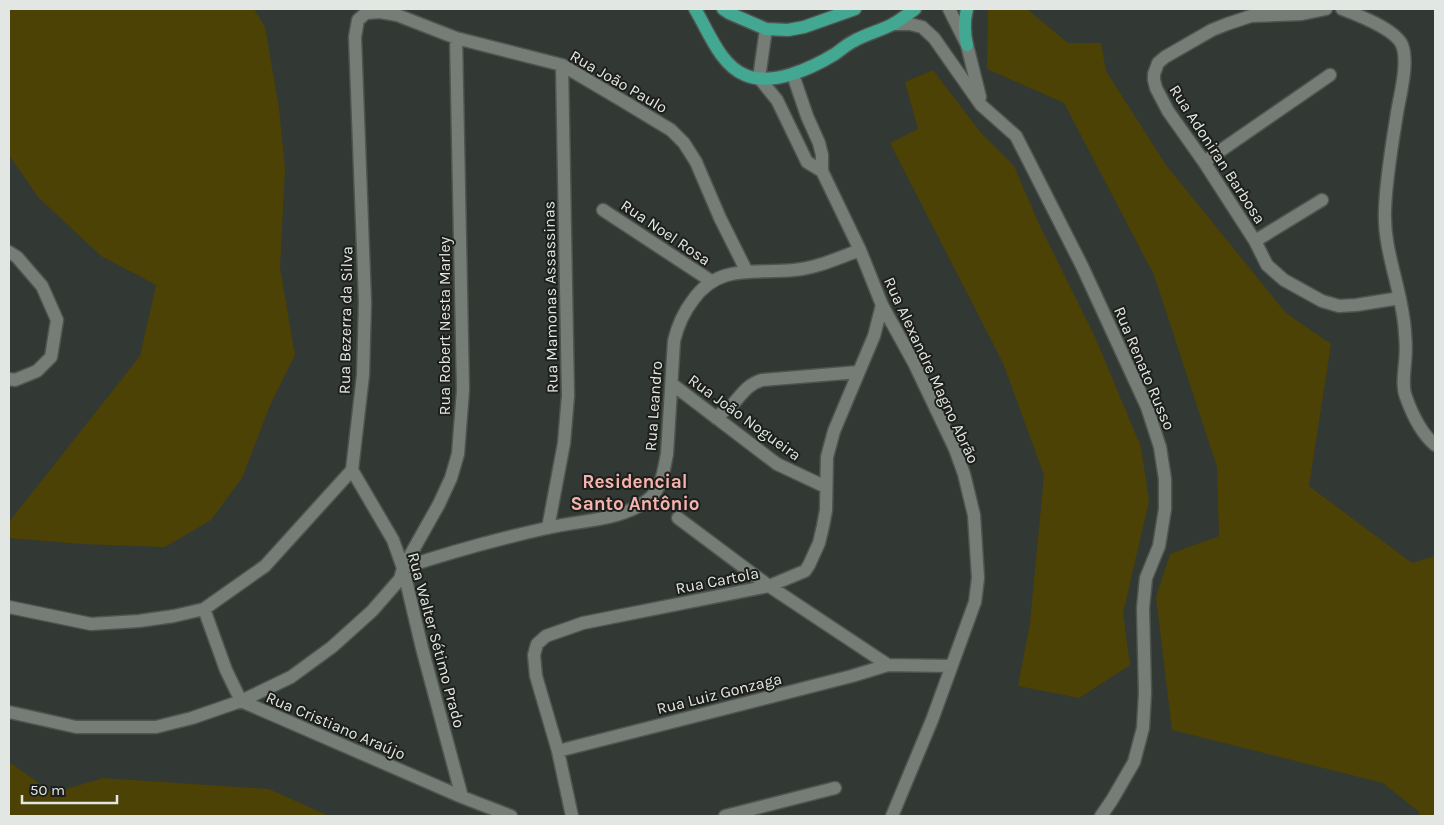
<svg xmlns="http://www.w3.org/2000/svg" width="1444" height="825" viewBox="0 0 1444 825" font-family="Karla,sans-serif">
	<rect width="100%" height="100%" fill="#323833"/>
	<path fill="#4c4205" d="M9,9H254L265,27L279,108L285,168L280,268L295,355L271,403L242,478L211,520L165,547L81,544L9,538V522L140,356L156,285L101,256L38,197L9,155Z
		M988,9H1027L1068,43H1101L1106,71L1166,165L1286,313L1331,344L1309,486L1412,563L1435,556V816H1420L1418,811L1383,783L1172,730L1156,597L1170,554L1219,536L1217,467L1154,275L1064,103L987,69Z
		M933,70L981,133L1014,166L1039,224L1095,337L1141,447L1149,501L1123,613L1130,665L1079,698L1018,686L1030,623L1044,475L1003,363L890,143L918,129L905,82Z
		M9,762L53,793L103,778L269,789L329,816H9Z"/>
	<g fill="none" stroke-linecap="round" stroke-linejoin="round">
		<g stroke="#4e544f" stroke-width="15">
			<path id="minor" d="M949,9L967,45L980,97
				M1326,9L1302,14L1251,16L1227,24L1212,30L1165,57L1158,63L1154,74V80L1156,88L1168,111L1204,162L1255,241L1267,265L1284,280L1322,301L1339,306L1356,305L1400,298
				M1342,9C1358,15 1395,29 1402,45C1409,62 1400,95 1397,113C1392,145 1386,178 1385,210C1383,252 1403,291 1405,333C1406,343 1406,354 1405,363C1404,374 1402,387 1406,397C1412,414 1421,433 1435,445
				M893,24H910L922,27L934,38L981,105L1016,136L1082,266L1147,407L1160,447L1165,479V509L1159,546L1146,578L1143,608L1145,693L1143,728L1134,762L1112,800L1101,816
				M766,29L759,78L777,100L807,162L822,171
				M793,75L807,116L819,143L822,155V171L860,250L882,305L914,363L955,449L964,474L974,515L978,578L975,602L932,720L892,816
				M1204,162L1330,75
				M603,210L711,281
				M1255,241L1322,200
				M9,252L17,257L42,286L57,320L51,357L37,371L15,380L9,379
				M672,384L777,464L826,487
				M716,418C721,413 727,409 732,405C742,394 748,384 762,380L858,372
				M352,470L393,540L403,568L422,648L462,797
				M678,518L769,586L888,665L951,666
				M548,528L564,443L568,396L562,65
				M403,568C450,552 498,539 547,528C579,520 626,521 651,497C662,487 664,468 667,454L674,341C678,324 683,313 693,300C719,263 755,274 794,270C817,268 838,258 860,250
				M9,607L91,624L139,621L174,616L204,609L265,566L352,470L363,375L365,302L355,37L358,20L366,13L380,12L397,15L456,38L562,65L623,101L671,130L684,143L696,162L720,218L747,272
				M204,609L226,670L241,701L462,797L511,816
				M9,712L76,727H156L192,718L241,701L291,677L332,647L372,611L400,579L403,568L439,504L451,478L458,454L463,390L456,38
				M558,751L852,676L888,665
				M572,816L558,751L536,676L534,655L537,644L546,636L583,623L769,586L805,571L809,565L819,543L823,526L826,510L827,457L834,431L874,336L882,305
				M725,816L835,788"/>
		</g>
		<g stroke="#4e544f" stroke-width="15">
			<path id="major" d="M695,9C708,30 720,65 745,75C772,87 812,68 835,54C841,50 847,44 854,41C866,34 880,31 893,24C900,20 908,14 915,9
				M723,9L729,13L766,29L788,30L804,27L855,9
				M967,45C964,32 964,21 967,9"/>
		</g>
		<use href="#minor" stroke="#767d77" stroke-width="12"/>
		<use href="#major" stroke="#43a891" stroke-width="12"/>
	</g>
	<g text-anchor="middle" stroke-width="4" stroke-linejoin="round" paint-order="stroke">
		<g font-size="16" fill="#e3e7e3" stroke="#1c1f1c">
			<text transform="translate(619 81) rotate(30)" y="6">Rua João Paulo</text>
			<text transform="translate(1218 154) rotate(57)" y="6">Rua Adoniran Barbosa</text>
			<text transform="translate(666 232) rotate(34)" y="6">Rua Noel Rosa</text>
			<text transform="translate(550 297) rotate(-91)" y="6">Rua Mamonas Assassinas</text>
			<text transform="translate(345 320) rotate(-89)" y="6">Rua Bezerra da Silva</text>
			<text transform="translate(444 326) rotate(-90)" y="6">Rua Robert Nesta Marley</text>
			<text transform="translate(1145 368) rotate(67)" y="6">Rua Renato Russo</text>
			<text transform="translate(932 370) rotate(65)" y="6">Rua Alexandre Magno Abrão</text>
			<text transform="translate(653 406) rotate(-86)" y="6">Rua Leandro</text>
			<text transform="translate(745 417) rotate(36)" y="6">Rua João Nogueira</text>
			<text transform="translate(717 580) rotate(-11)" y="6">Rua Cartola</text>
			<text transform="translate(437 640) rotate(75)" y="6">Rua Walter Sétimo Prado</text>
			<text transform="translate(719 693) rotate(-14)" y="6">Rua Luiz Gonzaga</text>
			<text transform="translate(336 725) rotate(23)" y="6">Rua Cristiano Araújo</text>
		</g>
		<g font-size="19" font-weight="bold" fill="#f7b3ae" stroke="#1c1f1c">
			<text x="635" y="488">Residencial<tspan x="635" dy="22">Santo Antônio</tspan></text>
		</g>
	</g>
	<rect width="1444" height="825" fill="none" stroke="#e3e7e3" stroke-width="20"/>
	<path d="M22 795v8h95v-8" fill="none" stroke="#e3e7e3" stroke-width="2.5"/>
	<text x="30" y="795" font-size="15" fill="#e3e7e3" stroke="#1c1f1c" stroke-width="4" paint-order="stroke">50 m</text>
</svg>
